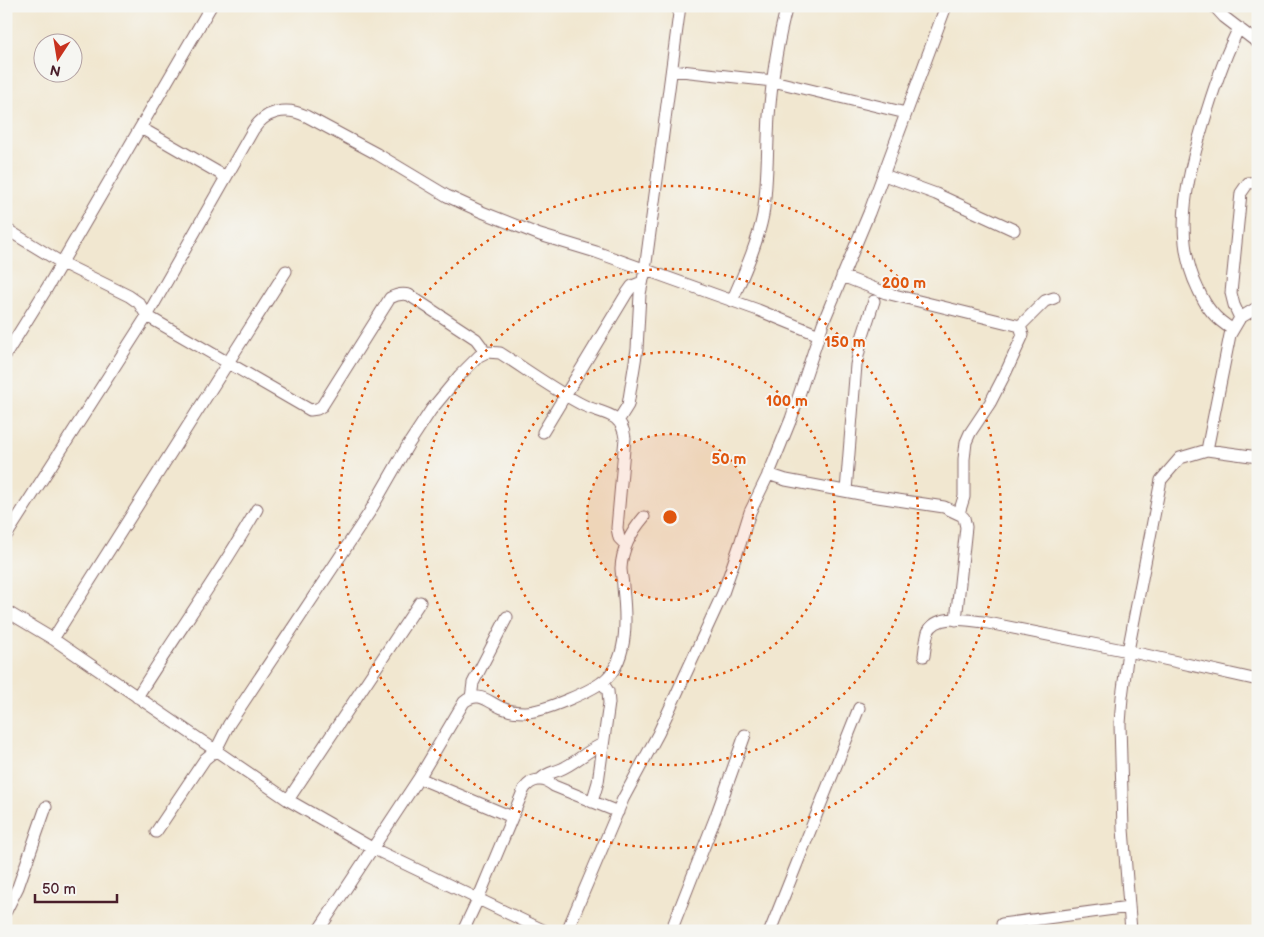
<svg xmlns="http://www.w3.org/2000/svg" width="1264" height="937" viewBox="0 0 1264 937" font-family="'Balsamiq Sans',sans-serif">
	<rect width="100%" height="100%" fill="#f6f6f2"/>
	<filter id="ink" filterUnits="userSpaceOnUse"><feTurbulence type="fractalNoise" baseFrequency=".02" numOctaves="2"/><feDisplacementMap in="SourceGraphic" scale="10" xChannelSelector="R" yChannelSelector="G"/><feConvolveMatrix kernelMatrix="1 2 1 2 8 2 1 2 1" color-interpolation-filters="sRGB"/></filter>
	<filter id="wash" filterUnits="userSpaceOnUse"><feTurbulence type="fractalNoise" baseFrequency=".0096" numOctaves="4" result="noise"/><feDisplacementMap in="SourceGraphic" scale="20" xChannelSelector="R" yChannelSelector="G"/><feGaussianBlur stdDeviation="1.12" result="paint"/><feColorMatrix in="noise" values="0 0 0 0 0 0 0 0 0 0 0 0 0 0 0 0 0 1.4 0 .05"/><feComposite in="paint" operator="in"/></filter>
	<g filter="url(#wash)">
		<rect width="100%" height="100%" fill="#f1e7d0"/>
	</g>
	<g filter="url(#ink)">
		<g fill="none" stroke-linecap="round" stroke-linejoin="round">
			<g stroke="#846565" stroke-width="13">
				<path id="street" d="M1214,6L1224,17L1258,43
					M672,70L773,81L906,113
					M141,128L226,177
					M884,175L936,194L1014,230
					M6,229L62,263L129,296L139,303L147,316L310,410L317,409L322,406L390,298C397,294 402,293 409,295L476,339L482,347L483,353
					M842,276L886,293L1020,326
					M732,301C744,273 757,245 763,215C768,182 767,149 769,116C772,79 777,42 787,6
					M1240,318L1234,305L1231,293L1241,193L1248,183L1258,182
					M1020,326L1045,301L1054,298
					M1232,329C1215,319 1206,307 1198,289C1170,232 1190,168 1207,111C1216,82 1225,55 1239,28
					M6,354L47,288L211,6
					M618,421L628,405L637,349L640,294L645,270L680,6
					M543,432L627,293L632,286L642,282
					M1207,450L1230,335L1240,318L1258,307
					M768,474L786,480L871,496L944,507L961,515L964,518L966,527L956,620
					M846,491L856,365L862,338L874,301
					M959,513L964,497V459L966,442L970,433L990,403L1006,372L1023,335L1020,326
					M6,536L147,316L253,130C265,111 286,106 306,116L377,154L447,196L482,212L540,235L596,252L758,310L819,335
					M6,611L53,639L288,800L372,848L545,931
					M53,639L286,271
					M924,656C925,648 926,639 928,632C937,613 966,620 983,622L1128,651L1258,680
					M137,697C176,634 221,573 257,509
					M471,698L473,683L507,617
					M419,778L512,817
					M541,779C547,773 551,773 559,770C575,764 587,750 603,744
					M288,800L420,602
					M592,802L598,782L609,703L608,691L602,682
					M156,832L205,759L216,750L229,724L369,513L408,445L431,410L460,375L479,356L487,352L500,353C527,370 554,390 583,405C593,410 607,412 615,418C622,423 624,430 625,438L617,528L619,538L626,545
					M6,911L18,887L46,807
					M1002,924L1129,907
					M318,931L419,778L464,702C479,690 488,702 502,708C509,711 516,712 524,712C541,713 595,690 607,678C629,656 626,615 623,587C623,581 621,574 621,568C622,549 632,531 644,517
					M463,931L478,899L524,789C532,778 544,777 554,786L618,812
					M567,931L623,799L658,734L723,593L740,544L750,512L770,471L791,419L823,323L869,213L946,6
					M671,931L716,816L745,735
					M770,931L859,708
					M1131,931L1123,829L1120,724L1122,697L1128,651L1161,480L1180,458L1207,450L1258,457"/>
			</g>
			<use href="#street" stroke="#fff" stroke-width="11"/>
		</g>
	</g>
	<circle cx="670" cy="517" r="83" fill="#e0560e" fill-opacity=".12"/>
	<g fill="none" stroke="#e0560e" stroke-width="2.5" stroke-dasharray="2.5 5">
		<circle cx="670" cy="517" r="83"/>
		<circle cx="670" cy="517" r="165"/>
		<circle cx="670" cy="517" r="248"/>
		<circle cx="670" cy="517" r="331"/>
	</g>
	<circle cx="670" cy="517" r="8" fill="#e0560e" stroke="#f6f6f2" stroke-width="2.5"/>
	<g font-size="15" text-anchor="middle" font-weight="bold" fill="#e0560e" stroke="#f6f6f2" stroke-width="4" stroke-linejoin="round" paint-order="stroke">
		<text x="904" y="288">200 m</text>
		<text x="845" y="347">150 m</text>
		<text x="787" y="406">100 m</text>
		<text x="729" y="464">50 m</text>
	</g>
	<rect width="1264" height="937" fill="none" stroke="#f6f6f2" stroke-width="25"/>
	<g transform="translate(58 58) rotate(192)"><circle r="24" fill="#f6f6f2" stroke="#b1a0a2"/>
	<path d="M0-4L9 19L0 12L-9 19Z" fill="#c8321e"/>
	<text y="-8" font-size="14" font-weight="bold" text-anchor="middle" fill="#4a1f2b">N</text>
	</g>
	<path d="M35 894v8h82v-8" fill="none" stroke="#4a1f2b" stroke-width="2.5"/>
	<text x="42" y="894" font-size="15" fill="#4a1f2b" stroke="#f6f6f2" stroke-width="4" paint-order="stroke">50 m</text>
</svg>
